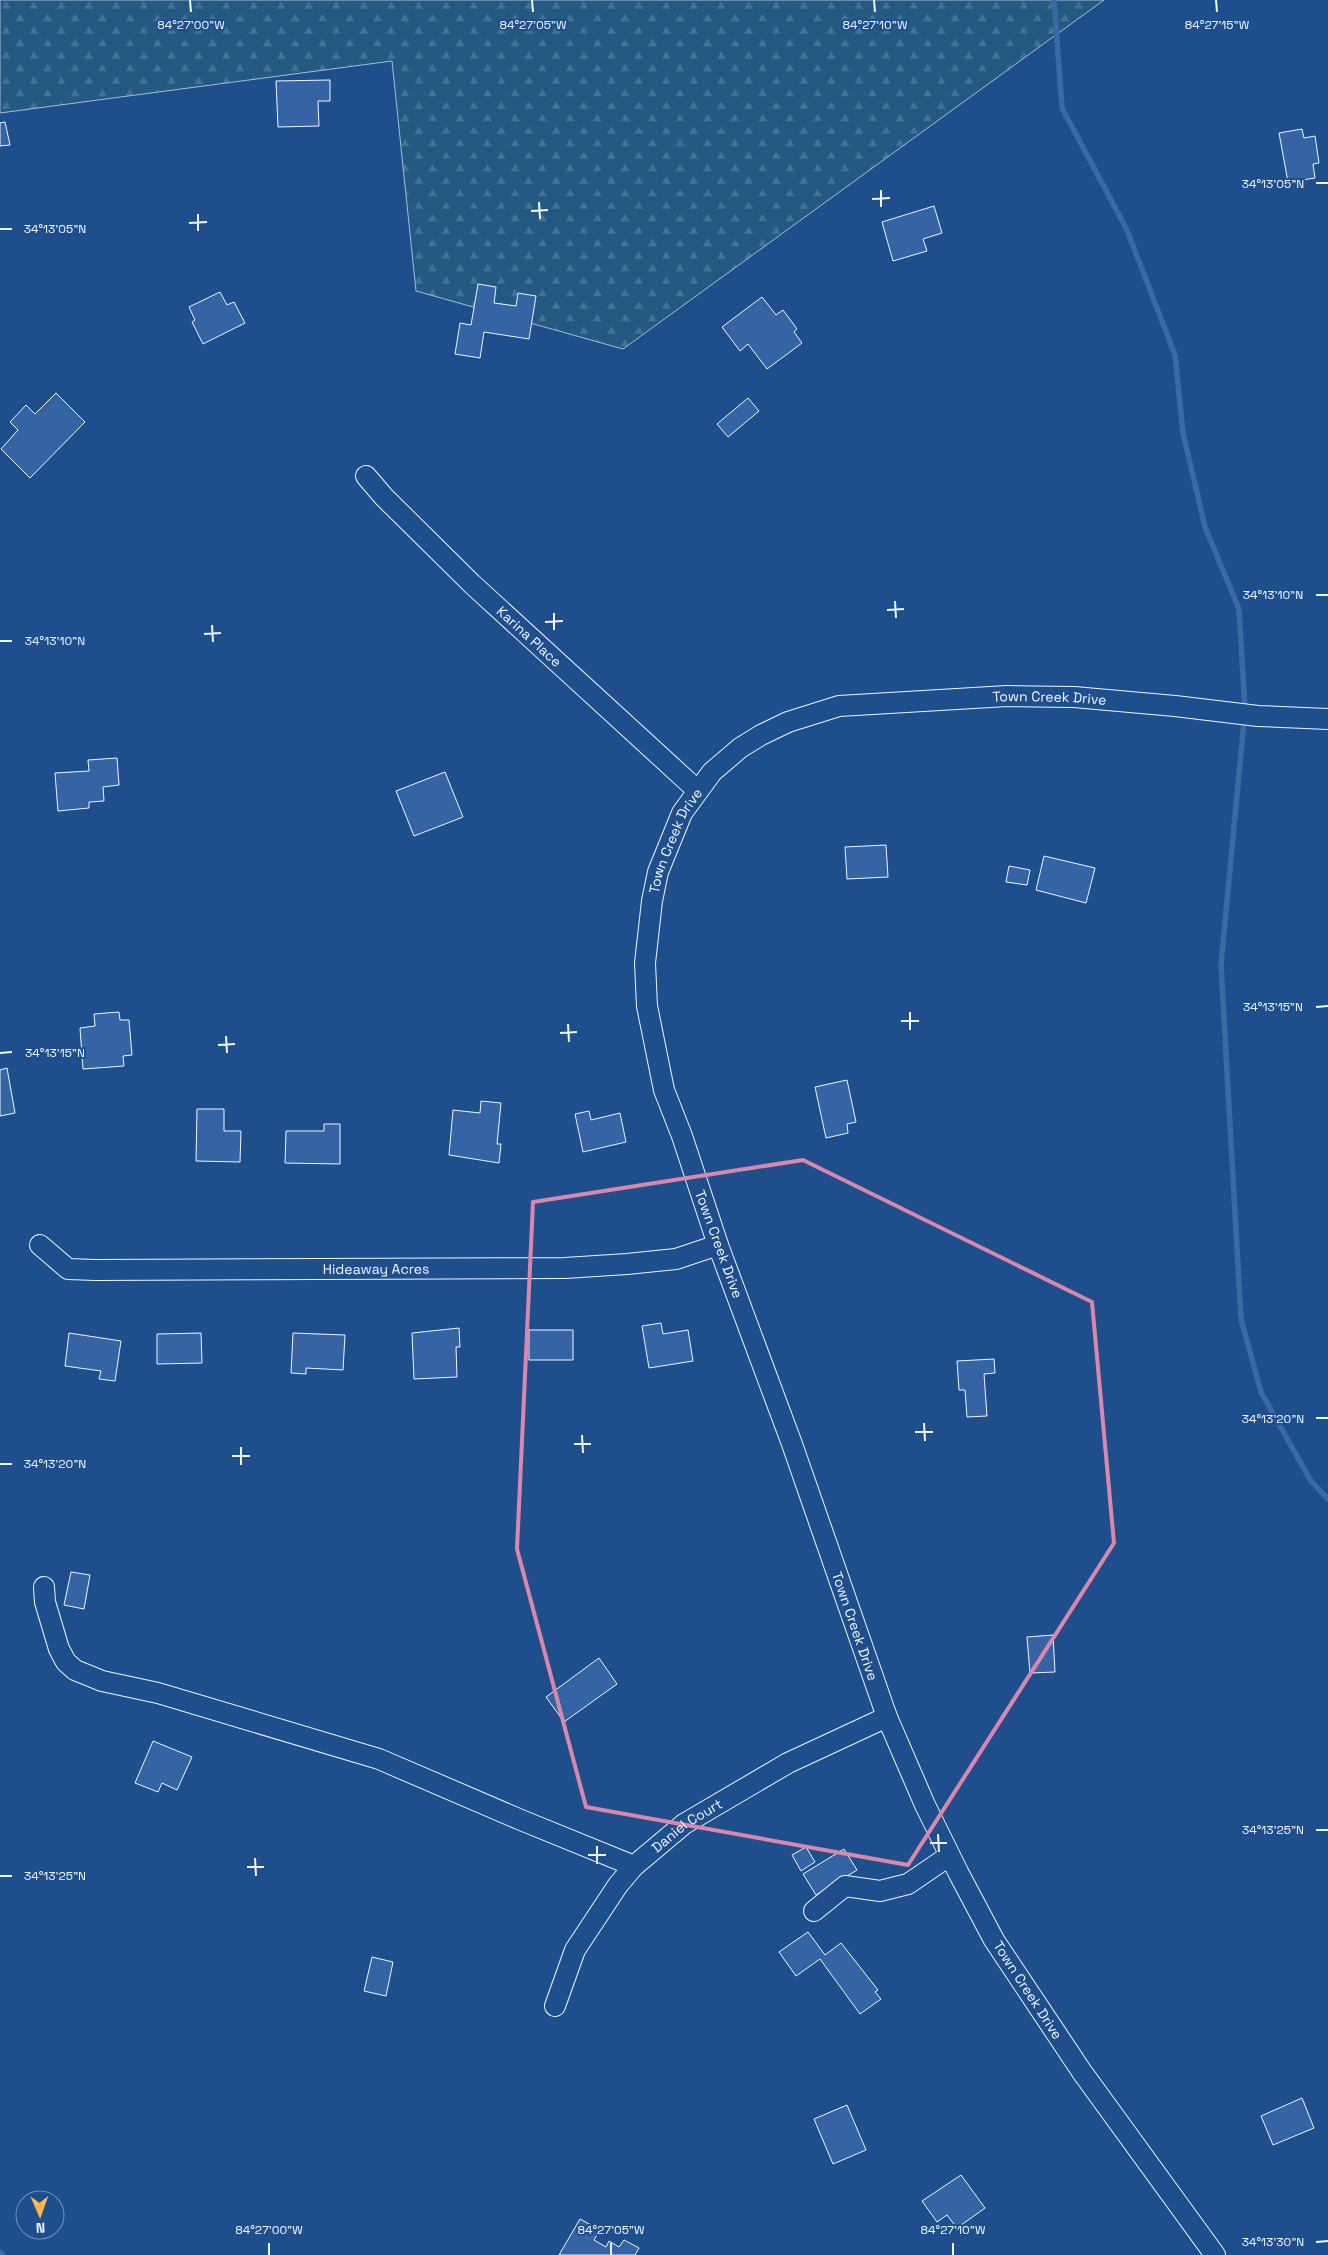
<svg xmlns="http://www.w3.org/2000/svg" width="1328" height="2255" viewBox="0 0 1328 2255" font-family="'Space Grotesk',sans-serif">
	<defs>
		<pattern id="forest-firs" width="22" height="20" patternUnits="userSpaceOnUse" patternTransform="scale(1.25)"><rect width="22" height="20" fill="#245a82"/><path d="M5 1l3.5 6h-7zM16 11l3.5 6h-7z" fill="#447295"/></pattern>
	</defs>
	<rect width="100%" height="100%" fill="#1f4e8c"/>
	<path fill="url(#forest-firs)" stroke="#a8bbd7" d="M0,0H1104L623,349L416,291L392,61L0,113Z"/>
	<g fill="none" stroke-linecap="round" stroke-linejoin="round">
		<path stroke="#3b69a3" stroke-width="5.5" d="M1054,0L1062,108L1127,230L1175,355L1183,433L1205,527L1239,609L1245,710L1221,965L1241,1319L1261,1392L1311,1481L1328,1499
			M0,2252L3,2255"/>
	</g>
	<path fill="#3563a3" stroke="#f2f6ff" d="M330,80V101H318L319,126L278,127L276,81Z
		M5,122L10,145L0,146V123Z
		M1302,129L1304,138L1315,136L1319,163L1313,164L1315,178L1288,182L1279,133Z
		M934,206L942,233L923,239L927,251L893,261L882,222Z
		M478,284L496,287L494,303L516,306L518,293L536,296L529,339L484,332L480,358L455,354L460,323L471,325Z
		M220,292L227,305L234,302L245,323L203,344L192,322L195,320L189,307Z
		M762,297L776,315L783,310L797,329L794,332L802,343L767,369L748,344L740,351L722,327Z
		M56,393L85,422L30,478L1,449L18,430L10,422L26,405L35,414Z
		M748,398L759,411L728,437L717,424Z
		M117,758L119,785L103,787L104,801L89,802V808L58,811L55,773L89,771L88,760Z
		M445,772L463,817L414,836L396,791Z
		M886,845L888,877L847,879L845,847Z
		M1044,856L1095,868L1086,903L1036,890Z
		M1009,866L1030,870L1027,885L1006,882Z
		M119,1012L120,1020H129L132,1055L123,1056L124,1066L83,1069L80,1028L95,1026L94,1014Z
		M7,1068L15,1113L0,1116V1070Z
		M847,1080L856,1122L847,1124L848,1133L826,1138L815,1087Z
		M481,1101L501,1103L497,1144H501L499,1163L449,1155L453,1110L480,1113Z
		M197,1109H224V1131H241L240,1162L196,1161Z
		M589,1111L591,1120L620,1113L626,1142L583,1152L575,1114Z
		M324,1124H340V1164L285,1163L286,1131H324Z
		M661,1323L663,1334L688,1330L693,1361L649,1368L642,1326Z
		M459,1328L460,1347H456L457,1377L414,1379L412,1333Z
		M529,1330H573V1360H529Z
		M69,1333L121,1341L115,1381L99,1379L101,1371L65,1366Z
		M201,1333L202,1363L157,1364V1334Z
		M293,1333L345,1335L343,1370L306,1368V1374L291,1373Z
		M994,1359L995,1373L984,1374L987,1416L967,1417L965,1390H959L957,1361Z
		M71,1572L90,1575L84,1609L64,1605Z
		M1053,1635L1055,1672L1030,1673L1027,1637Z
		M599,1658L617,1684L564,1722L546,1697Z
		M153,1741L192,1757L177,1790L162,1783L158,1792L135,1783Z
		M806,1847L815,1862L801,1871L792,1855Z
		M844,1849L857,1870L816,1895L803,1874Z
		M808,1932L825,1955L841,1943L878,1990L875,1992L881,1999L860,2014L820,1959L796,1976L779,1952Z
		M372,1957L393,1962L386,1996L364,1991Z
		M1302,2098L1314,2128L1273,2145L1261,2116Z
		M847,2105L866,2150L833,2164L814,2119Z
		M961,2175L985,2208L957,2228L947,2215L937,2222L922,2201Z
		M580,2219L600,2230L594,2240L606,2247L609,2241L619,2247L624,2240L639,2248L635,2255H559Z"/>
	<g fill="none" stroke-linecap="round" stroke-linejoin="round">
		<g stroke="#f2f6ff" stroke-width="22">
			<g id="minor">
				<path id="s1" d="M366,476L384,497L472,584L697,790"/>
				<path id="s2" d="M40,1245L68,1269L95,1270L565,1268L627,1264L676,1259L718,1245"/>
				<path d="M44,1587L45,1602L59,1649L66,1662L75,1670L102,1681L158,1693L379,1759L521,1820L634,1866"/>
				<path d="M814,1911L845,1886L880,1891L908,1884L949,1856"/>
				<path id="s3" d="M555,2006L575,1950L618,1885L634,1866L684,1824L788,1763L887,1717"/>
				<path id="s4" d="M1215,2255L1082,2072L994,1940L959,1874L925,1805L887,1717L792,1444L718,1245L682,1136L664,1090L647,1006L645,963L652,901L658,872L682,813L712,772L740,748L761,735L788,722L839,706L1007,696L1074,697L1175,706L1258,716L1328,719"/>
			</g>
		</g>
		<use href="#minor" stroke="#1f4e8c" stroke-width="20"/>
	</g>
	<path fill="none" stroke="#da87ad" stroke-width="4" stroke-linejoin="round" d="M803,1160L1092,1302L1114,1543L908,1865L586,1807L517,1549L533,1202Z"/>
	<path fill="none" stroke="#f2f6ff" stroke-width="2" d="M190,0L191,12M532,0L533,12M874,0L875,12M1216,0L1217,12M1316,183H1328M881,190V207M872,199L890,198M539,202L540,219M531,211L548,210M198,214V231M189,223L207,222M0,229H12M1316,595H1328M895,601L896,618M887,610L904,609M554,613V630M545,622L563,621M212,625L213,642M204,634L221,633M0,641H12M1316,1007L1328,1006M910,1012V1030M901,1021H919M568,1024L569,1042M560,1033L577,1032M226,1036L227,1053M218,1045L235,1044M0,1053L12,1052M1316,1418H1328M924,1423L925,1441M915,1432H933M582,1435L583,1453M574,1444H591M241,1447V1465M232,1456H250M0,1464H12M1316,1830H1328M938,1834L939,1852M930,1843H947M597,1846V1864M588,1855H606M255,1858L256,1876M247,1867H264M0,1876H12M1316,2242L1328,2241M269,2243V2255M611,2243V2255M953,2243V2255"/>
	<g text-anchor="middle" stroke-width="4" stroke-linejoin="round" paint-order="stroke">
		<g font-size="14" fill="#f2f6ff" stroke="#1f4e8c">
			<text dy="5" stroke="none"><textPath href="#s1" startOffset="229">Karina Place</textPath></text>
			<text dy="5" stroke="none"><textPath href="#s4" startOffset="1989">Town Creek Drive</textPath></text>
			<text dy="5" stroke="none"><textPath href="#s4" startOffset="1554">Town Creek Drive</textPath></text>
			<text transform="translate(719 1244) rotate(70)" y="5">Town Creek Drive</text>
			<text dy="5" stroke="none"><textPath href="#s2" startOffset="345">Hideaway Acres</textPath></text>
			<text transform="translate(855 1626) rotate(71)" y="5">Town Creek Drive</text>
			<text dy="5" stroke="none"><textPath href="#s3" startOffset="229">Daniel Court</textPath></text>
			<text transform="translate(1028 1990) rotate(57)" y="5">Town Creek Drive</text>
		</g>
	</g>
	<g font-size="12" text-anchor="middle" fill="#f2f6ff" stroke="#1f4e8c" stroke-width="4" stroke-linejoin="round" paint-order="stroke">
		<text x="191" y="29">84°27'00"W</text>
		<text x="533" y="29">84°27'05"W</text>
		<text x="875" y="29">84°27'10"W</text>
		<text x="1217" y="29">84°27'15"W</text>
		<text x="1273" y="188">34°13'05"N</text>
		<text x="55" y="233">34°13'05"N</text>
		<text x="1273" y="599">34°13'10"N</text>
		<text x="55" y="645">34°13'10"N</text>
		<text x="1273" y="1011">34°13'15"N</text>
		<text x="55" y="1057">34°13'15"N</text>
		<text x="1273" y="1423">34°13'20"N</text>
		<text x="55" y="1468">34°13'20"N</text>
		<text x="1273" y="1834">34°13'25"N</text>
		<text x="55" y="1880">34°13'25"N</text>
		<text x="269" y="2234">84°27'00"W</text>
		<text x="611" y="2234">84°27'05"W</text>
		<text x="953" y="2234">84°27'10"W</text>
		<text x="1273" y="2246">34°13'30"N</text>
	</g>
	<g transform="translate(40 2215) rotate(178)"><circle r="24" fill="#1f4e8c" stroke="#7391ba"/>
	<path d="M0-4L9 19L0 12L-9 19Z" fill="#ffb74d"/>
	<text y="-8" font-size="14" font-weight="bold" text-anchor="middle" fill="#f2f6ff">N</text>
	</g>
</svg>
